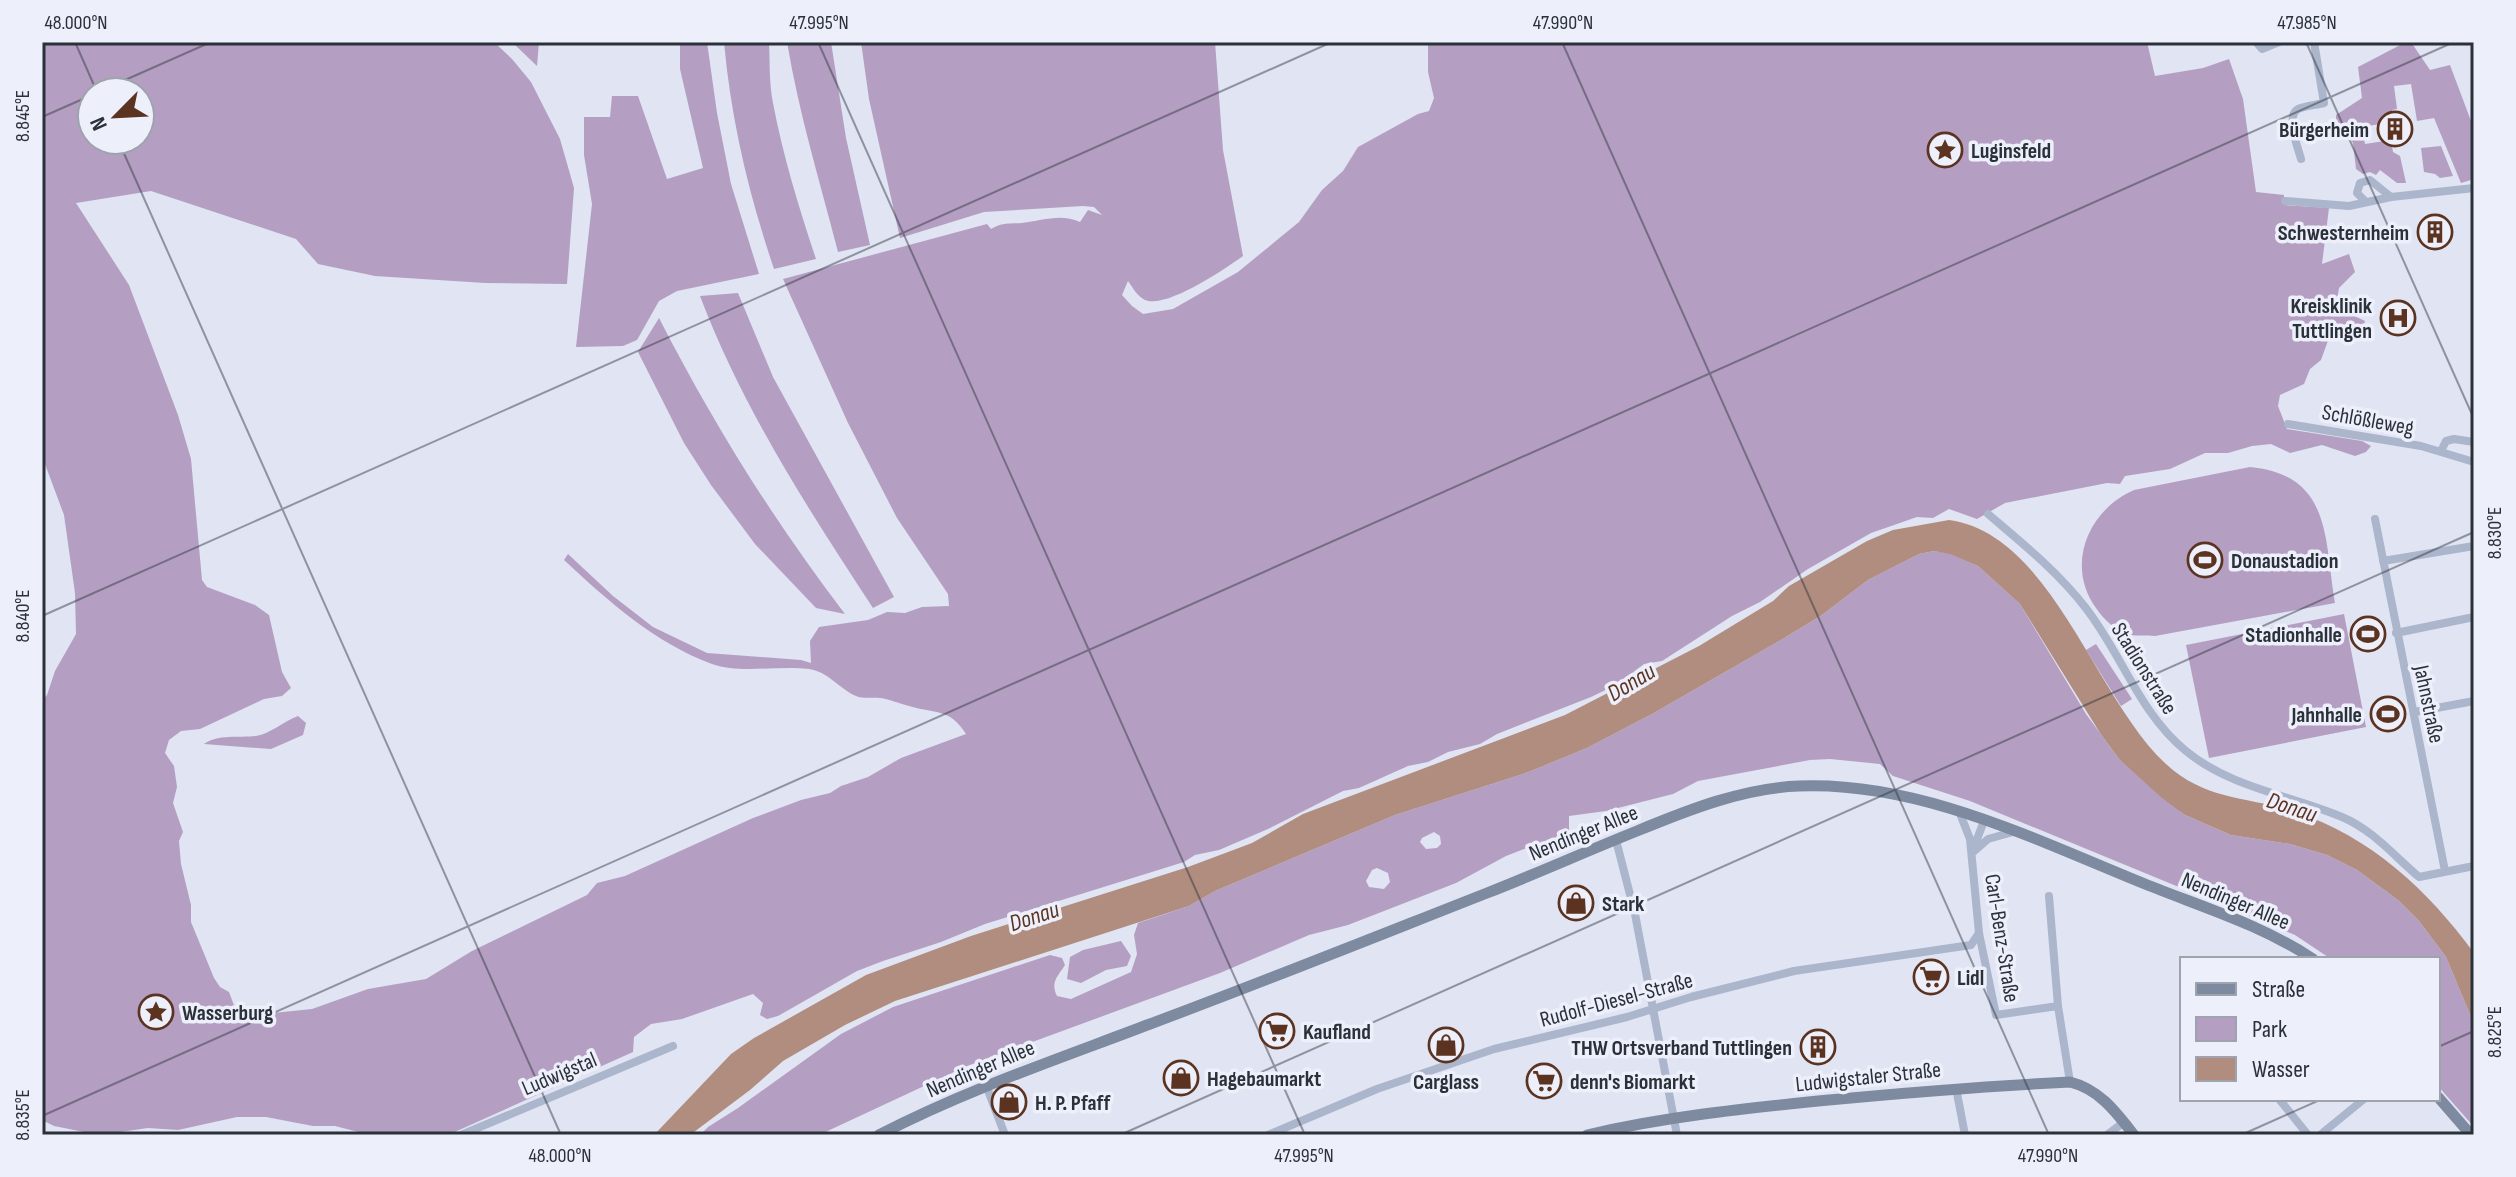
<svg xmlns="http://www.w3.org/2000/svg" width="2516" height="1177" viewBox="0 0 2516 1177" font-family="'Sofia Sans Condensed',sans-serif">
	<rect width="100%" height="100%" fill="#e0e4f3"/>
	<path fill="#b49fc2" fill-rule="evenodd" d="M42,42H494L512,59L531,82L560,139L574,188L567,284L485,283L375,276L318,264L296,239L151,191L76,203L129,285L178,415L191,459L202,580L207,587L255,605L269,615L282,672L291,688L282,696L264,699L200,729L181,731L169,740L165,753L174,766L177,787L173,803L183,832L179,841L181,864L191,905V922L214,978L220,987L229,992L235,1008L241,1017L250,1019L273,1013L312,1009L368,989L426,979L472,951L587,895L597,883L625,876L753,818L801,800L830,793L841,786L868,777L901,758L966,734C950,708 935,714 909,706C900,704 890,699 880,698C872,697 863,699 856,696C838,688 829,672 809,669C779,665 740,674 712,664C655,643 607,600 564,560L568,554L613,596L653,627L707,653L801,660L811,663L810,641L819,627L868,620L887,612L905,613L922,607L949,606L948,594L897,518L848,423L783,279L987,224L991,229C1003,222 1009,224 1022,223C1042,221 1060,213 1080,222L1088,210L1102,215L1094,207L1083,206L984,212L900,238L869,99L861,42H1215L1223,150L1243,256C1225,269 1166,309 1145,300C1137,296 1133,288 1128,281L1122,295L1132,306L1143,314L1173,309L1238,272L1299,222L1322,190L1343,171L1358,147L1418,114L1429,111L1434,98L1428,72V42H2147L2155,76L2203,68L2229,59L2243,99L2256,192L2284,195V205L2329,208L2322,264L2349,254L2355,272L2339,288L2337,300L2350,314L2365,321L2361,336L2353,340L2344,333L2330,335L2321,360L2310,369L2304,384L2280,395L2278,406L2287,429L2362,441L2371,446L2366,452L2355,456L2322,445L2290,453L2271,444L2252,446L2228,453H2205L2170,469L2125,476L2120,484L2107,483L2005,503L1977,519L1949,509L1933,518L1917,517L1871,533L1808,569L1760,602L1732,616L1662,661L1644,664L1616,685L1591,697L1497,734L1480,744L1448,752L1428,762L1408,766L1359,788L1343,791L1268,829L1219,850L1195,855L1184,862L985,924L941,942L883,961L857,971L778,1016L767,1019L760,1015L763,1003L753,994L682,1019L651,1024L634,1037L633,1052L448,1135H370L335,1126H313L266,1117H237L178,1130L148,1128L99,1135L54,1126L42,1120V701L47,695L55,671L76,634L75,593L64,515L42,456ZM92,92H140V140H92Z
		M512,42H539L537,66Z
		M680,42H707L717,113L731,184L759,274L677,291L659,301L637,340L623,346L576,347L592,204L584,155V117H610L612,96H638L667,179L703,168L680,69Z
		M724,42H769C770,63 769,82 773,103C783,156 799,208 816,259L774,269C749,195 731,120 724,42Z
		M787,42H831L846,138L870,245L838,252C820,182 799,114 787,42Z
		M2406,42H2411L2430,70L2450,65L2474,129V179L2461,183L2434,118L2417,121L2411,84L2394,86L2397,109L2392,110V122L2362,127L2365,144L2391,140L2393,152L2400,156L2406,183H2397L2380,170L2376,175L2370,172L2363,174L2356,169L2353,143L2336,119V115L2362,98L2358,67Z
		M2441,146L2453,176L2440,178L2435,174L2424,172L2421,148Z
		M738,293L773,377L894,597L873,608C808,509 742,407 700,296Z
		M659,318C714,425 772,518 845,614L816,608L755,544L711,485L684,443L638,352Z
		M2250,467C2332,475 2324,538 2335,603L2155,636C2147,635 2137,636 2130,635C2116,631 2104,620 2096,608C2065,565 2088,510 2134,490Z
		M1934,551L1949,553L1978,566L2020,604L2086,714L2119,759L2185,815L2231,835L2290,844L2327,855L2357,870L2398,900L2419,921L2446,957L2474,1024V1127L2438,1086V959H2331L2295,935L1970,801L1893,776L1880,764L1830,759L1810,760L1698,781L1673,794L1606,811L1569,816V833L1558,840L1545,841L1506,856L1456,883L1348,925L1309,935L1220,973L967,1066L819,1135H700L708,1127L738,1108L841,1034L893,1007L1050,955L1062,958L1065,965C1058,976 1050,982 1057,996L1071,999L1131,972L1137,954L1134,935L1138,923L1189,906L1215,891L1395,815L1526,773L1587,748L1652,714L1781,640L1822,615L1868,580L1919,554ZM1434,832L1440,836L1441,844L1437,848L1426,849L1420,842L1422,838ZM1377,868L1388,873L1390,882L1384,889L1369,887L1366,881L1372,870Z
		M2344,614L2366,727L2209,758L2186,645Z
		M2096,644L2132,699L2121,706L2086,650Z
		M298,716L306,723L303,735L271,749L204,744C218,734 239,738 256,736C270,734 284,721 298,716Z
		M1121,941L1131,956L1127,966L1106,970L1081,983L1067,979L1070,957L1083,950Z"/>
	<path fill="#b08d7f" d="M1949,520C2052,534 2095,699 2166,764C2206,801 2247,796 2295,812C2370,836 2428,890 2474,953V1024L2446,957L2419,921L2398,900L2357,870L2327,855L2290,844L2231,835L2185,815L2162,798L2119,759L2100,733L2020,604L1978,566L1950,554L1934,551L1919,554L1868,580L1822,615L1781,640L1652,714L1587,748L1526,773L1395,815L1215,891L1189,906L895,1001L845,1025L783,1061L750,1090L690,1135H654L731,1054L754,1038L866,975L971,936L1188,867L1252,843L1303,814L1565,715L1699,646L1773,601L1789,586L1867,541L1893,530Z"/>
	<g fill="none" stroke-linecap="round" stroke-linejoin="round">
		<path stroke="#abb5cb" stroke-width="8" d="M2256,42L2262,49L2279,42
			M2301,159C2298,148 2285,116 2298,109C2305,106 2316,105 2324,103L2314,42
			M2285,201L2349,206L2391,197L2474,188
			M2365,201L2357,193L2360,183L2370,180L2391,197
			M2288,424L2421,446L2474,462
			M2441,451L2446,441L2454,439L2474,442
			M1988,514C2022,543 2058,572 2085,607C2122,654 2139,713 2186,751C2231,788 2290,795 2342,817C2373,830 2394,856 2419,877L2474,866
			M2375,519L2445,871
			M2383,561L2474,546
			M2396,633L2474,617
			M2415,712L2474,701
			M1959,811L1970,839L1979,933L1996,1015L2058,1006
			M1616,840L1635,914L1677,1135
			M1972,852L1984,821
			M1972,853L1988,839L2013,832
			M2049,896L2058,1006L2070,1082
			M986,1085L1005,1135
			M1956,1088L1965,1135
			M2279,1099L2308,1135
			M461,1135L673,1046
			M1268,1135L1377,1089L1494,1049L1627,1017L1691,997L1794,971L1971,945L1979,933
			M2107,1135L2124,1122
			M2320,1135L2364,1099"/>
		<path stroke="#7d8a9f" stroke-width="11" d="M2438,1097L2471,1135
			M879,1135C966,1090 1058,1059 1150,1024C1263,982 1375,937 1487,893C1538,873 1587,851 1637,831C1688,810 1743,788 1799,786C1919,781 2036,840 2145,884C2202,907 2262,925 2313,959
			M1587,1135C1663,1117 1740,1109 1818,1101C1902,1093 1986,1086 2070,1082C2099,1089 2116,1112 2134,1135"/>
	</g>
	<path fill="none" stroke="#2a3139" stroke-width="2" stroke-opacity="0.45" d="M75,42L97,92M818,42L1305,1135M1562,42L2049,1135M2306,42L2474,419M98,92L211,42M42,117L92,95M118,140L561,1135M42,616L1332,42M2438,1047L2474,1031M42,1116L2454,42M1120,1135L2474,532M2241,1135L2322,1099"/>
	<defs>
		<g id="building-ring" transform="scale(1.8)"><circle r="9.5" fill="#edeffa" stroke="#5b3320" stroke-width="1.5"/><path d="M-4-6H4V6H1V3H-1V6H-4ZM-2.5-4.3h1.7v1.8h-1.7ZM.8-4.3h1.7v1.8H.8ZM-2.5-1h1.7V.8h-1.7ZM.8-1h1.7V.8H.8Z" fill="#5b3320"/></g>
		<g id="sight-ring" transform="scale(1.8)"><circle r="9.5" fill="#edeffa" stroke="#5b3320" stroke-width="1.5"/><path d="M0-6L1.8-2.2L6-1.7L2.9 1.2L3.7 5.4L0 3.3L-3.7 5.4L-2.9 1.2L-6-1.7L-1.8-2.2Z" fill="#5b3320"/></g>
		<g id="hospital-ring" transform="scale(1.8)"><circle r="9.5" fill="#edeffa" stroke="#5b3320" stroke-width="1.5"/><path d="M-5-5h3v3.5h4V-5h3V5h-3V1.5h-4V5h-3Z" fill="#5b3320"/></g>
		<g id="stadium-ring" transform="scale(1.8)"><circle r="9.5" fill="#edeffa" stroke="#5b3320" stroke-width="1.5"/><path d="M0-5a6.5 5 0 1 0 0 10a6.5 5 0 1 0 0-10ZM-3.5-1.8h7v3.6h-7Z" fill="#5b3320"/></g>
		<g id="shop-ring" transform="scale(1.8)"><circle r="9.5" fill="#edeffa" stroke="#5b3320" stroke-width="1.5"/><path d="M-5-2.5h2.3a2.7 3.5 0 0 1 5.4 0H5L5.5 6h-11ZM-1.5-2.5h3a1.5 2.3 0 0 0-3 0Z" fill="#5b3320"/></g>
		<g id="supermarket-ring" transform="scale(1.8)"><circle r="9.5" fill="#edeffa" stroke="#5b3320" stroke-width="1.5"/><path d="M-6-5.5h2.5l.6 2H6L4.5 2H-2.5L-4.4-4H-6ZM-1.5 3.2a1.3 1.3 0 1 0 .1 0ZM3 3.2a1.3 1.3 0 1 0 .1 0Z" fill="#5b3320"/></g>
	</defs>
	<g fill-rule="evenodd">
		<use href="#building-ring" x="2395" y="129"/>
		<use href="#sight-ring" x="1945" y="150"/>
		<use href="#building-ring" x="2435" y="232"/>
		<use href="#hospital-ring" x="2398" y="318"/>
		<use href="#stadium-ring" x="2205" y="560"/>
		<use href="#stadium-ring" x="2368" y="634"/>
		<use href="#stadium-ring" x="2388" y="714"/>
		<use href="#shop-ring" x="1576" y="903"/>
		<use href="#supermarket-ring" x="1931" y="977"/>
		<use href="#sight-ring" x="156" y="1012"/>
		<use href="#supermarket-ring" x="1277" y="1031"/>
		<use href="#shop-ring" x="1446" y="1045"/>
		<use href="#building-ring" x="1818" y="1047"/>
		<use href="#shop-ring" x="1181" y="1078"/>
		<use href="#supermarket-ring" x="1544" y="1081"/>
		<use href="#shop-ring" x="1009" y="1102"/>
	</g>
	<g text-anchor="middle" stroke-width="7" stroke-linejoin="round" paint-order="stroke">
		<g font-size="22" font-weight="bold" fill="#2a3139" stroke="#edeffa" text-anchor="start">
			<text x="2369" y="137" text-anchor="end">Bürgerheim</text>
			<text x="1971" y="158">Luginsfeld</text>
			<text x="2409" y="240" text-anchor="end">Schwesternheim</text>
			<text x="2372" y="313" text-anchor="end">Kreisklinik<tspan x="2372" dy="25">Tuttlingen</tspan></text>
			<text x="2231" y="568">Donaustadion</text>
			<text x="2342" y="642" text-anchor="end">Stadionhalle</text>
			<text x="2362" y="722" text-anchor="end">Jahnhalle</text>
			<text x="1602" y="911">Stark</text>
			<text x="1957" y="985">Lidl</text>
			<text x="182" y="1020">Wasserburg</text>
			<text x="1303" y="1039">Kaufland</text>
			<text x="1792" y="1055" text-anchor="end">THW Ortsverband Tuttlingen</text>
			<text x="1207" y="1086">Hagebaumarkt</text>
			<text x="1446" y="1089" text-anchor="middle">Carglass</text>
			<text x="1570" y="1089">denn's Biomarkt</text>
			<text x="1035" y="1110">H. P. Pfaff</text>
		</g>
		<g font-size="22" fill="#2a3139" stroke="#edeffa">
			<text transform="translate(2368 419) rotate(10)" y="8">Schlößleweg</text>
			<text transform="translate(2145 668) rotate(58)" y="8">Stadionstraße</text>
			<text transform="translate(2430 704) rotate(78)" y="8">Jahnstraße</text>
			<text transform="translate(1583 832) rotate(-22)" y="8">Nendinger Allee</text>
			<text transform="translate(2236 900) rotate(23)" y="8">Nendinger Allee</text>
			<text transform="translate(2003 938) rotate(81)" y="8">Carl-Benz-Straße</text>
			<text transform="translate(1616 999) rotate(-15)" y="8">Rudolf-Diesel-Straße</text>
			<text transform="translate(980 1068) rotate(-23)" y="8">Nendinger Allee</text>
			<text transform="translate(559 1073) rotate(-23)" y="8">Ludwigstal</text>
			<text transform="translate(1868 1076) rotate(-6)" y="8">Ludwigstaler Straße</text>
		</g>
		<g font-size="24" font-style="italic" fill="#5b3320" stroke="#edeffa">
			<text transform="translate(1631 682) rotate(-31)" y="8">Donau</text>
			<text transform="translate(2292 807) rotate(18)" y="8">Donau</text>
			<text transform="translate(1034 916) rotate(-18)" y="8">Donau</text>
		</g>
	</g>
	<rect width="2516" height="1177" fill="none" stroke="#edeffa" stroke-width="88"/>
	<rect x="2180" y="957" width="260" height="144" fill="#edeffa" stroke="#9fa3ad" stroke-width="2"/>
	<rect x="2196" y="983" width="40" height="12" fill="#7d8a9f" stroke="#9fa3ad" stroke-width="2"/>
	<text x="2252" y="997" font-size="24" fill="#2a3139">Straße</text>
	<rect x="2196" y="1017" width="40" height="24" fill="#b49fc2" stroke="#9fa3ad" stroke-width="2"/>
	<text x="2252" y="1037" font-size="24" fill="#2a3139">Park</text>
	<rect x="2196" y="1057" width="40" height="24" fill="#b08d7f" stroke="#9fa3ad" stroke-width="2"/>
	<text x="2252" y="1077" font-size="24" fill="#2a3139">Wasser</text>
	<g transform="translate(116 116) rotate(246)"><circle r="38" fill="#edeffa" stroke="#9fa3ad" stroke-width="2"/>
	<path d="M0-6L14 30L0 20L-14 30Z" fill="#5b3320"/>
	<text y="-12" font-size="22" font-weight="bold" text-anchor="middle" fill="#2a3139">N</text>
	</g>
	<rect x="44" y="44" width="2428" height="1089" fill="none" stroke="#2a3139" stroke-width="3"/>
	<g font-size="20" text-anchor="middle" fill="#2a3139">
		<text x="76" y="29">48.000°N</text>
		<text x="819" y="29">47.995°N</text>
		<text x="1563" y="29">47.990°N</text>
		<text x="2307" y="29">47.985°N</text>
		<text transform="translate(22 116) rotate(-90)" y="7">8.845°E</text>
		<text transform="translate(2494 533) rotate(-90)" y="7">8.830°E</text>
		<text transform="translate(22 616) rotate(-90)" y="7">8.840°E</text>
		<text transform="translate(2494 1032) rotate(-90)" y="7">8.825°E</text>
		<text transform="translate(22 1115) rotate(-90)" y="7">8.835°E</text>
		<text x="560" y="1162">48.000°N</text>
		<text x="1304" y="1162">47.995°N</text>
		<text x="2048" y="1162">47.990°N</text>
	</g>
</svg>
